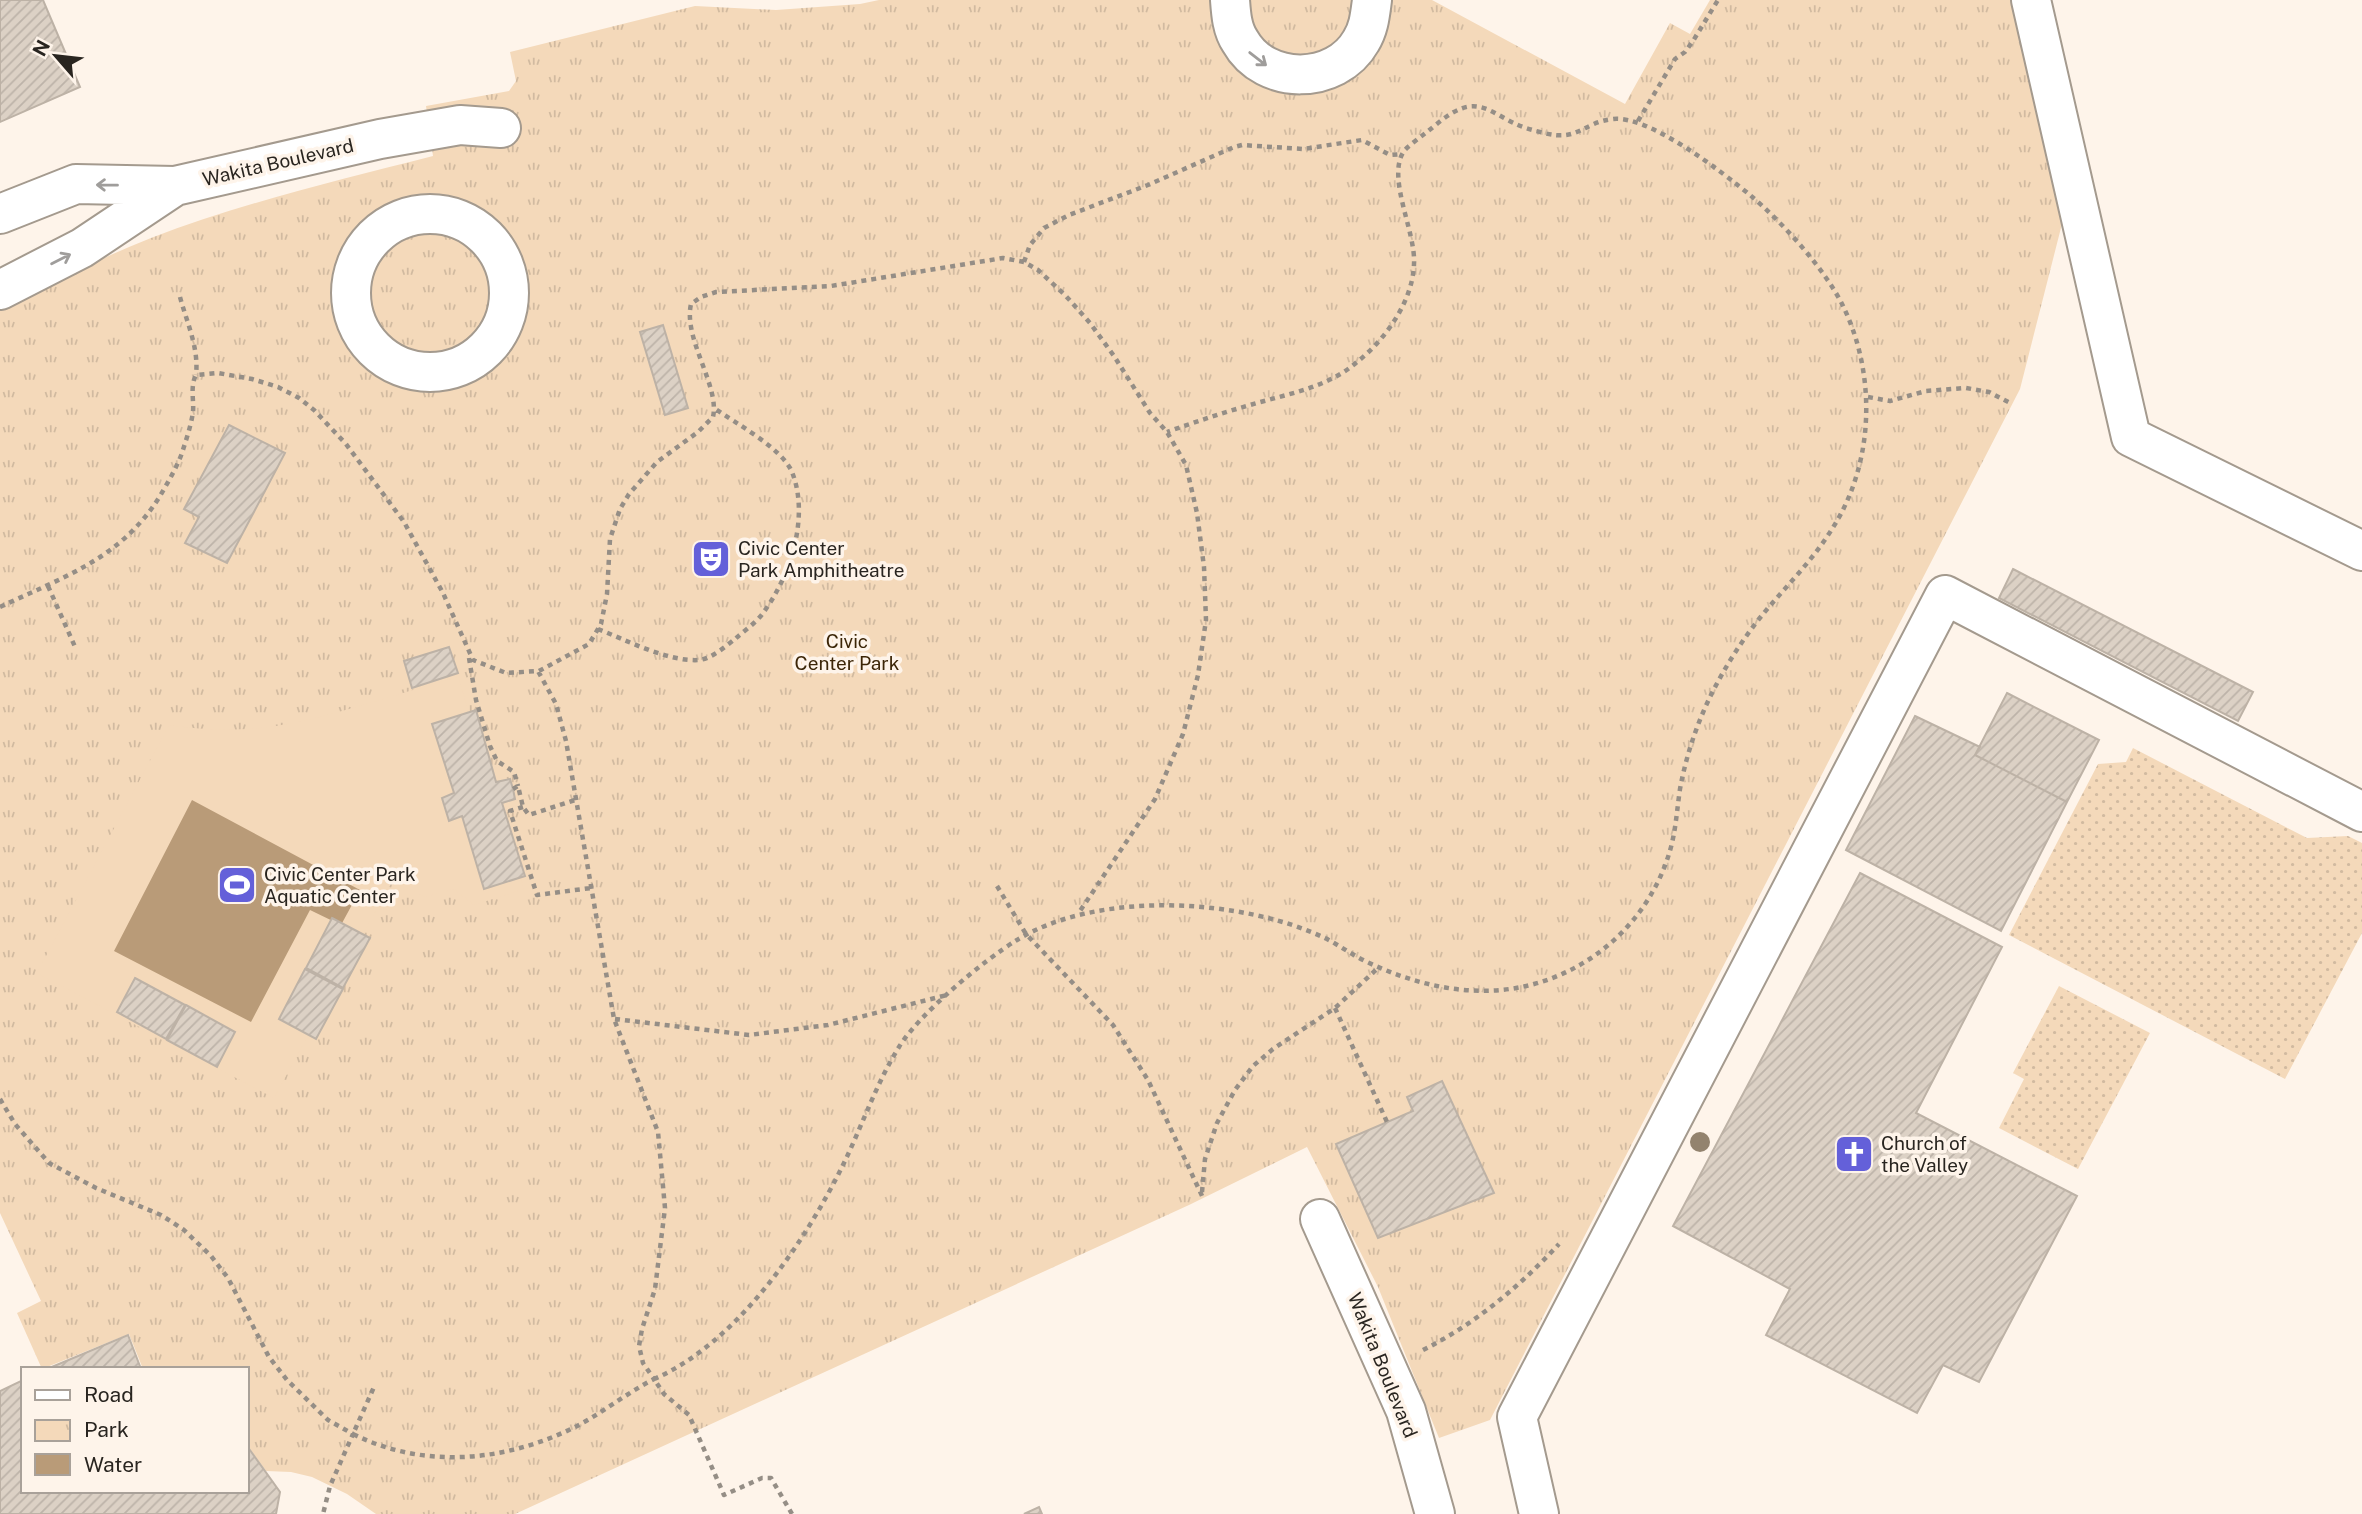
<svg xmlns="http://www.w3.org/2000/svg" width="2362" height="1514" viewBox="0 0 2362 1514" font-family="'Public Sans',sans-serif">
	<defs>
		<pattern id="grass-dots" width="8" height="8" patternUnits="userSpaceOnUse" patternTransform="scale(1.75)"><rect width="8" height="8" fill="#f4d9ba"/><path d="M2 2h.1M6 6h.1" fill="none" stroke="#d1baa0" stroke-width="1.8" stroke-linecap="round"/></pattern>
		<pattern id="park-tufts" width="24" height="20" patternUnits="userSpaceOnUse" patternTransform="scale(1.75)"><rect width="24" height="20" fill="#f4d9ba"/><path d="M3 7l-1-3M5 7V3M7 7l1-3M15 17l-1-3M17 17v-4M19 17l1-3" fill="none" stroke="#d1baa0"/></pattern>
		<pattern id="building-hatch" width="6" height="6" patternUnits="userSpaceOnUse" patternTransform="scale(1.75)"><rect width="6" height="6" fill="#dcd1c5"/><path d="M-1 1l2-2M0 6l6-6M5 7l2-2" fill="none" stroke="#bdb3a9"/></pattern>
	</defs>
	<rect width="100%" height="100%" fill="#fef4ea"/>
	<path fill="url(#grass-dots)" d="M2133,748L2307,838L2348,836L2362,843V933L2285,1079L2009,935L2098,764L2126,762Z
		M2059,986L2150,1033L2078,1169L1999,1128L2024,1079L2013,1073Z"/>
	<path fill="url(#park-tufts)" d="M879,0H1432L1625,104L1670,23L1690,34L1710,0H2014L2065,212L2020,389L1490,1420L1439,1438L1378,1287L1307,1147L1189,1205L515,1514H376L347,1494L312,1477L291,1472L266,1471L247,1445V1369H143L129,1334L42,1369L17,1313L41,1301L0,1213V307C50,284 100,258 151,238C242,203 339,180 433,156L426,106L509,91L516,81L510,52L695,6L776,10L860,4Z"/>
	<path fill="#f4d9ba" d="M458,677L524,889L474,905L454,889L425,897L392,881L274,1098L37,973L169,725C203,730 241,732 276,726C337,716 398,693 458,677Z"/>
	<path fill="#b99b78" d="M192,800L360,890L341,925L310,910L251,1022L114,951Z"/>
	<path fill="url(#building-hatch)" stroke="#bdb2a6" stroke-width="2" d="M0,0H43L80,87L0,122Z
		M663,325L688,408L665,415L640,332Z
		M229,425L285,453L227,563L185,543L199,517L184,509Z
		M2013,569L2253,692L2238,721L1999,598Z
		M449,647L458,673L412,688L404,661Z
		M2007,693L2099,740L2067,802L1975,755Z
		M476,710L496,782L510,779L513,789L515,799L502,803L525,876L484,889L462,816L449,821L442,798L454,793L432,724Z
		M1915,716L1980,747L1975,755L2067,802L2001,931L1846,850Z
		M1860,873L2002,947L1916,1113L2077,1196L1979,1382L1943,1365L1917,1413L1766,1335L1790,1289L1673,1226Z
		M332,918L370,938L343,988L306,968Z
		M305,969L343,989L316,1039L279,1019Z
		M135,978L185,1005L166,1039L117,1012Z
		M186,1005L235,1032L217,1067L167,1040Z
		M1442,1081L1494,1193L1378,1238L1336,1144L1413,1111L1407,1097Z
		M128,1335L141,1369H47Z
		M23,1380V1491H247V1446L280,1492L276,1514H0V1391Z
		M1039,1507L1042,1514H1024Z"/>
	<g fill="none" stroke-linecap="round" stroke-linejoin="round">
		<g stroke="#a49a8e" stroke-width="42">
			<path id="minor" d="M1230,0C1231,14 1232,29 1240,41C1265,86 1336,85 1361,41C1369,28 1370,15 1372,0
				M2031,0L2131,437L2362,551
				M351 293a79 79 0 1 1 158 0a79 79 0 1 1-158 0Z
				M0,214L76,184L175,186L380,139L460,125L501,128
				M0,290L82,248L175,186
				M1320,1219L1406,1411L1435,1514
				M1539,1514L1517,1417L1945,595L2362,812"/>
		</g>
		<path stroke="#958e86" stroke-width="4.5" stroke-dasharray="5 5" stroke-linecap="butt" d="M1638,121L1675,59L1685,52L1693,41L1718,0
			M1024,262L1030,245L1044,228L1069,215L1148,185L1234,147L1242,145L1303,149L1362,140L1390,155L1402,154
			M180,297C187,323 199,348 196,375
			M1868,397L1890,401L1926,391L1966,388L1989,392L2012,404
			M48,586L76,649
			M0,607C63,577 121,559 160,496C168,482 176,469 182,453C186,440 191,426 193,412C194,400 190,386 196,375L218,373L252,379L278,387L299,398L314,410L346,444L404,522L443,593L473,660L506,673L538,671L556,704L566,741L614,1019L658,1132L665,1208L655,1289L642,1329L639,1346L643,1363L654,1379C625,1394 600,1415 571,1429C502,1462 423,1469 353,1434L374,1387
			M598,629C626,640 668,662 699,660C711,659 726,646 735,639C744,631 756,623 763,613C790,577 810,517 792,472C782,448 735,423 714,408
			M469,658L476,700L490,746L497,761L514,772L518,786
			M539,671L589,644L601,624L607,594L610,539L620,509L629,494L657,462L698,432L713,417C720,386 683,339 691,304L701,297L716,292L831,286L1003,258L1024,262L1038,270L1065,295L1090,323L1114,356L1150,413L1167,432L1186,465L1197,513L1204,567L1206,620L1198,675L1183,734L1155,799L1078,914
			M513,789L518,786L523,807L529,815L575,800
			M523,807L510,811L537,895L591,888
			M997,886L1026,934L1113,1025L1148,1080L1203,1198
			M1335,1008L1387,1122
			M615,1019L749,1035L828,1025L947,995
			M0,1099L15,1124L49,1163L96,1188L161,1215L184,1230L211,1256L228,1278L269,1357L287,1380L328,1420L353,1434L330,1486L323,1514
			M1202,1192L1205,1159L1217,1123L1235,1090L1253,1066L1273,1049L1335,1008L1379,967
			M1423,1350C1475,1324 1519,1287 1559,1244
			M792,1514L771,1478H762L724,1495L689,1415L664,1394L654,1379C737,1343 804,1244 843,1165C862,1126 876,1084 899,1047C919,1014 984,960 1017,940C1098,890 1243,898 1327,939C1340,946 1351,954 1365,961C1417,986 1476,1000 1534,984C1600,966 1653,914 1671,847C1676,828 1677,809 1680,789C1686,756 1697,723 1712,693C1725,667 1741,642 1759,619C1783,589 1811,563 1832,529C1874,464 1877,376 1843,306C1825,269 1782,222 1750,195C1722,172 1649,115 1613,119C1583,122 1579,142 1544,133C1536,131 1524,128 1516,124C1499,117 1483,101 1463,108C1450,112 1437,124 1427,132C1423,135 1407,147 1404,151C1386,177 1416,232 1414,264C1413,301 1385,340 1357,362C1327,388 1287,394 1250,405C1222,413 1195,422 1167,432"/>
		<use href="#minor" stroke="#fff" stroke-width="38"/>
	</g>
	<circle fill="#93836e" cx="1700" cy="1142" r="10"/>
	<defs><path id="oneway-shaft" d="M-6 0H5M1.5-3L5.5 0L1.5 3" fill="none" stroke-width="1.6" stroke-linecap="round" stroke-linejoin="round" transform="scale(1.75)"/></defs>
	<g stroke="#9f9d9b">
		<use href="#oneway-shaft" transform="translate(1258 59) rotate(38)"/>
		<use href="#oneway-shaft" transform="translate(107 185) rotate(-179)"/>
		<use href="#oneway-shaft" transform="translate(61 259) rotate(-27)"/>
	</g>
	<defs>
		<g id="theatre-square" transform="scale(2.0125)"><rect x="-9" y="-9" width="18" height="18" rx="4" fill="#6460d9" stroke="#fef4ea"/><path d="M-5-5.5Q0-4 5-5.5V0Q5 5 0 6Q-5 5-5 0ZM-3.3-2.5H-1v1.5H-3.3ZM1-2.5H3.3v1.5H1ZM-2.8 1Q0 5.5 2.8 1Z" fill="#fff"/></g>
		<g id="stadium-square" transform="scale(2.0125)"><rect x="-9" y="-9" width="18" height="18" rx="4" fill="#6460d9" stroke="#fef4ea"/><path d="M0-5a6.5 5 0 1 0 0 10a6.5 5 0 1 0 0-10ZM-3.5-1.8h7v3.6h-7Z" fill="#fff"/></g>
		<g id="church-square" transform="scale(2.0125)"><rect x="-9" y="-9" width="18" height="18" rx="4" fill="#6460d9" stroke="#fef4ea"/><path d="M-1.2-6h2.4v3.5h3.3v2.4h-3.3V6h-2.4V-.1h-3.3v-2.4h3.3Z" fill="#fff"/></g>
	</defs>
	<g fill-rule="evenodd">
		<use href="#theatre-square" x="711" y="559"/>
		<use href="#stadium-square" x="237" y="885"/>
		<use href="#church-square" x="1854" y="1154"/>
	</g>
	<g text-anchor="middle" stroke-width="7" stroke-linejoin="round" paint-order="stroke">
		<g font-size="19" fill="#292520" stroke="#fef4ea">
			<text transform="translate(278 162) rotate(-13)" y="7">Wakita Boulevard</text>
			<text transform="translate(1383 1365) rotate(68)" y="7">Wakita Boulevard</text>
		</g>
		<g font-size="19" fill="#292520" stroke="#fef4ea" text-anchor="start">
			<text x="738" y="555">Civic Center<tspan x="738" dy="22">Park Amphitheatre</tspan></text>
			<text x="264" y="881">Civic Center Park<tspan x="264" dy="22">Aquatic Center</tspan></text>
			<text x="1881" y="1150">Church of<tspan x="1881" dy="22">the Valley</tspan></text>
		</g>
		<g font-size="19" fill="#3c2608" stroke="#fef4ea">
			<text x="847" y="648">Civic<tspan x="847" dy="22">Center Park</tspan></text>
		</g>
	</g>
	<rect x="21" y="1367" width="228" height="126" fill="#fef4ea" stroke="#a9a199" stroke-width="2"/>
	<rect x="35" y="1390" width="35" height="10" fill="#ffffff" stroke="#a9a199" stroke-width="2"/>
	<text x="84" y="1402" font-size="21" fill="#292520">Road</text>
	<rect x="35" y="1420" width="35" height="21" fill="url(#park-tufts)" stroke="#a9a199" stroke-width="2"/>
	<text x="84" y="1437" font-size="21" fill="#292520">Park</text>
	<rect x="35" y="1454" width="35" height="21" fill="#b99b78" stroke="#a9a199" stroke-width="2"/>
	<text x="84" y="1472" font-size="21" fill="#292520">Water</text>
	<g transform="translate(56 56) rotate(298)" stroke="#fef4ea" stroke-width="5" paint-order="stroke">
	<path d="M0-5L12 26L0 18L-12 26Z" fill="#292520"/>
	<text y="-10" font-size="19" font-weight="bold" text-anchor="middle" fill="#292520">N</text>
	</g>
</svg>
